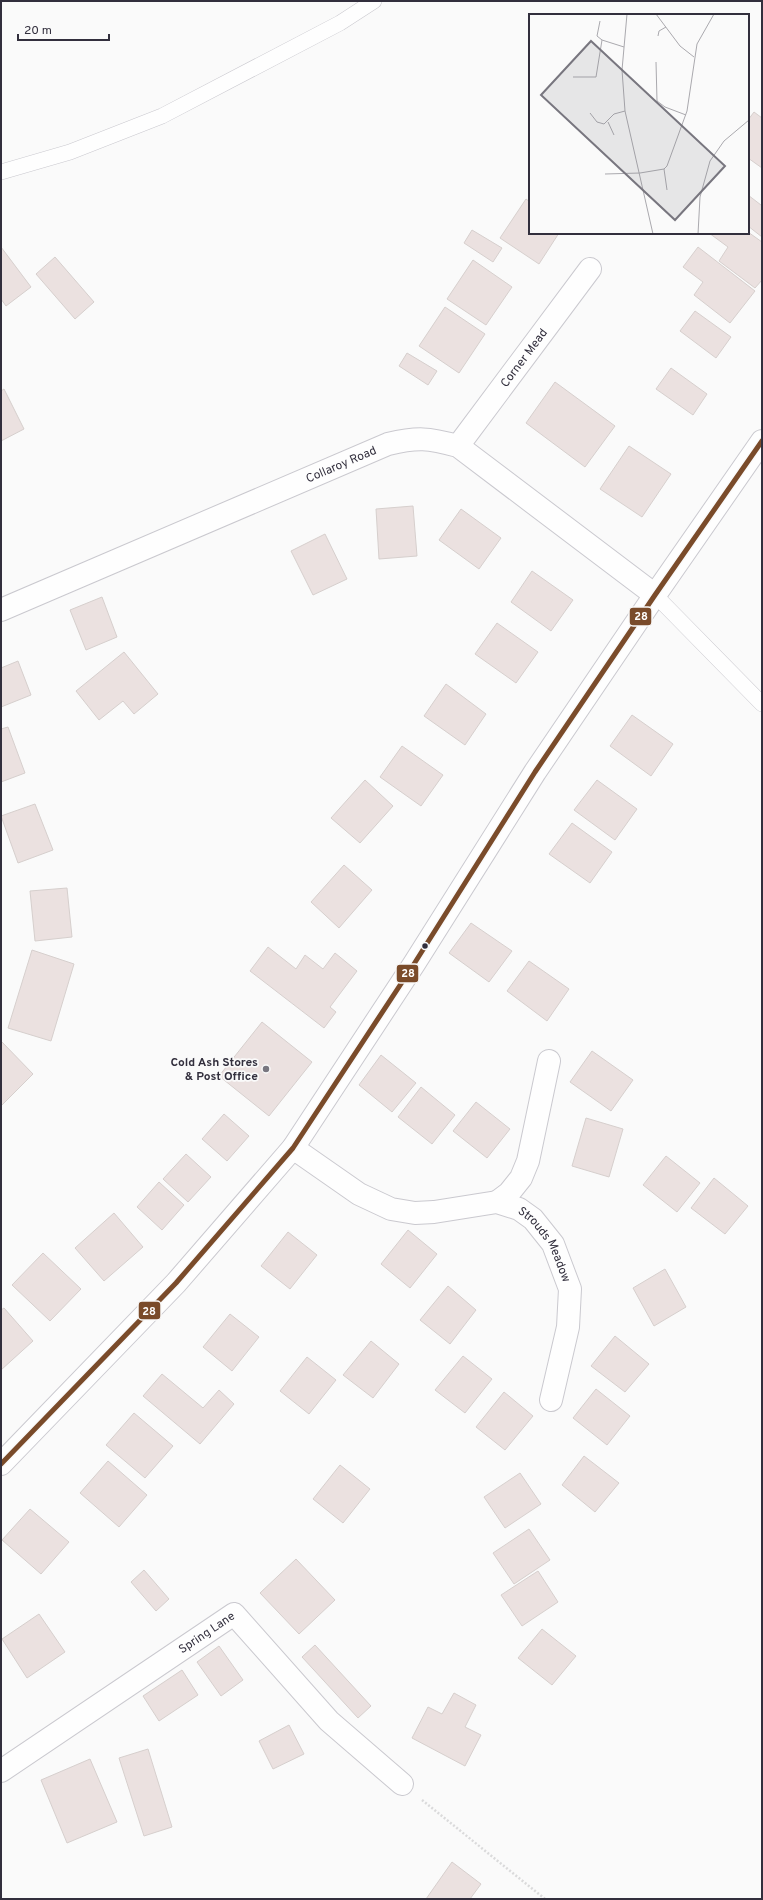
<svg xmlns="http://www.w3.org/2000/svg" width="763" height="1900" viewBox="0 0 763 1900" font-family="Overpass,sans-serif">
	<rect width="100%" height="100%" fill="#fafafa"/>
	<path fill="#ebe1e0" stroke="#d6cfcd" d="M754,112L762,118V168L748,158V120Z
		M748,195L761,205L762,204V237L748,226Z
		M526,199L530,202V233H559L539,264L500,238Z
		M472,230L502,248L493,262L464,243Z
		M748,232L762,242V280L755,288L719,261L728,247L709,233Z
		M1,247L31,287L6,306L1,299Z
		M698,247L755,291L730,323L694,295L703,282L683,267Z
		M55,257L94,302L75,319L36,274Z
		M473,260L512,287L486,325L447,299Z
		M445,307L485,334L459,373L419,346Z
		M695,311L731,337L716,358L680,331Z
		M407,353L437,371L428,385L399,366Z
		M671,368L707,394L693,415L656,389Z
		M555,382L615,426L585,467L526,423Z
		M4,389L24,429L1,441V391Z
		M629,446L671,474L642,517L600,489Z
		M413,506L417,556L379,559L376,509Z
		M461,509L501,538L479,569L439,540Z
		M325,534L347,579L313,595L291,551Z
		M532,571L573,600L551,631L511,602Z
		M102,597L117,637L86,650L70,610Z
		M497,623L538,652L516,683L475,654Z
		M124,652L158,694L134,714L123,701L99,720L76,691Z
		M18,661L31,695L1,707V668Z
		M446,684L486,714L465,745L424,716Z
		M632,715L673,744L651,776L610,746Z
		M8,727L25,773L1,782V729Z
		M402,746L443,775L421,806L380,777Z
		M365,780L393,806L360,843L331,818Z
		M597,780L637,809L615,840L574,810Z
		M35,804L53,850L18,863L1,816Z
		M572,823L612,852L590,883L549,854Z
		M344,865L372,890L339,928L311,902Z
		M67,888L72,937L35,941L30,891Z
		M471,923L512,951L489,982L449,953Z
		M268,947L296,969L305,955L323,969L335,953L357,971L330,1007L336,1012L324,1028L250,971Z
		M32,950L74,964L51,1041L8,1028Z
		M529,961L569,989L547,1021L507,991Z
		M262,1022L312,1062L269,1116L219,1076Z
		M2,1042L33,1074L1,1106V1044Z
		M592,1051L633,1080L611,1111L570,1082Z
		M381,1055L416,1083L392,1112L359,1085Z
		M421,1087L455,1115L432,1144L398,1117Z
		M476,1102L510,1129L487,1158L453,1131Z
		M224,1114L249,1136L227,1161L202,1139Z
		M586,1118L623,1129L609,1177L572,1166Z
		M186,1154L211,1177L188,1202L163,1179Z
		M666,1156L700,1183L677,1212L643,1185Z
		M714,1178L748,1206L725,1234L691,1208Z
		M159,1182L184,1205L162,1230L137,1207Z
		M114,1213L143,1247L104,1281L75,1248Z
		M408,1230L437,1254L410,1288L381,1264Z
		M288,1232L317,1255L290,1289L261,1266Z
		M43,1253L81,1289L50,1321L12,1285Z
		M665,1269L686,1307L654,1326L633,1288Z
		M448,1286L476,1310L450,1344L420,1320Z
		M4,1308L33,1341L1,1370V1310Z
		M230,1314L259,1337L232,1371L203,1347Z
		M615,1336L649,1364L625,1392L591,1366Z
		M371,1341L399,1364L373,1398L343,1375Z
		M463,1356L492,1379L465,1413L435,1390Z
		M307,1357L336,1380L309,1414L280,1391Z
		M162,1374L203,1408L219,1390L234,1404L200,1444L143,1396Z
		M596,1389L630,1416L607,1445L573,1418Z
		M504,1392L533,1416L505,1450L476,1427Z
		M134,1413L173,1446L145,1478L106,1445Z
		M584,1456L619,1483L595,1512L562,1485Z
		M108,1461L147,1495L119,1527L80,1493Z
		M340,1465L370,1489L343,1523L313,1499Z
		M520,1473L541,1504L505,1528L484,1497Z
		M30,1509L69,1542L41,1574L2,1540Z
		M529,1529L550,1560L514,1584L493,1553Z
		M296,1559L335,1600L299,1634L260,1593Z
		M144,1570L169,1599L156,1611L131,1582Z
		M538,1571L558,1602L522,1626L501,1595Z
		M39,1614L65,1652L27,1678L2,1639Z
		M542,1629L576,1656L552,1685L518,1658Z
		M315,1645L371,1706L358,1718L302,1657Z
		M219,1646L243,1680L221,1696L197,1662Z
		M182,1670L198,1695L159,1721L143,1696Z
		M454,1693L476,1705L465,1727L481,1735L465,1766L412,1738L428,1707L442,1714Z
		M289,1725L304,1754L273,1769L259,1741Z
		M148,1749L172,1827L144,1836L119,1758Z
		M90,1759L117,1822L67,1843L41,1780Z
		M452,1862L481,1884L470,1899H426Z"/>
	<g fill="none" stroke-linecap="round" stroke-linejoin="round">
		<g stroke="#cac9cf" stroke-width="16">
			<path id="service" d="M1,172L70,152L162,116L340,23L374,1
				M655,595L762,704"/>
		</g>
		<g stroke="#cac9cf" stroke-width="24">
			<g id="minor">
				<path id="s1" d="M458,446L590,269"/>
				<path id="s2" d="M1,610L388,444C418,437 428,438 458,446L655,595"/>
				<path id="s3" d="M293,1148L359,1194L391,1209L415,1213L434,1212L497,1202L519,1209L533,1219L553,1244L570,1289L568,1327L551,1400"/>
				<path d="M497,1202L509,1193L521,1178L528,1161L549,1061"/>
				<path id="s4" d="M1,1771L234,1614L329,1721L402,1784"/>
			</g>
		</g>
		<g stroke="#cac9cf" stroke-width="24">
			<path id="tertiary" d="M1,1464L176,1283L293,1148L414,964L535,772L655,595L762,441"/>
		</g>
		<path stroke="#dadadb" stroke-width="2.5" stroke-dasharray="2 2" stroke-linecap="butt" d="M422,1800L545,1899"/>
		<use href="#service" stroke="#fefefe" stroke-width="15"/>
		<use href="#minor" stroke="#fefefe" stroke-width="22"/>
		<use href="#tertiary" stroke="#fefefe" stroke-width="22"/>
		<g stroke="#fafafa" stroke-width="8">
			<path id="bus-1" d="M1,1464L176,1283L293,1148L414,964L535,772L655,595L762,441"/>
		</g>
		<use href="#bus-1" stroke="#7a4b2a" stroke-width="5"/>
	</g>
	<circle fill="#322f3d" stroke="#fafafa" stroke-width="1.5" cx="425" cy="946" r="3.5"/>
	<circle fill="#78767f" stroke="#fafafa" stroke-width="1.5" cx="266" cy="1069" r="4"/>
	<g text-anchor="middle" stroke-width="3.5" stroke-linejoin="round" paint-order="stroke">
		<g font-size="12" fill="#322f3d" stroke="#fafafa">
			<text dy="4" stroke="none"><textPath href="#s1" startOffset="110">Corner Mead</textPath></text>
			<text dy="4" stroke="none"><textPath href="#s2" startOffset="370">Collaroy Road</textPath></text>
			<text dy="4" stroke="none"><textPath href="#s3" startOffset="291">Strouds Meadow</textPath></text>
			<text dy="4" stroke="none"><textPath href="#s4" startOffset="248">Spring Lane</textPath></text>
		</g>
		<g font-size="12" font-weight="bold" fill="#322f3d" stroke="#fafafa" text-anchor="end">
			<text x="258" y="1066">Cold Ash Stores<tspan x="258" dy="14">&amp; Post Office</tspan></text>
		</g>
	</g>
	<g transform="translate(529 14)">
		<rect width="220" height="220" fill="#fafafa"/>
		<path fill="none" stroke="#aaa9ae" stroke-width="1" d="M98,0L93,56L96,97L124,220M127,0L151,32L165,43M71,7L68,22L73,26M129,22L130,17L137,13M127,48L128,87L136,93L157,101M44,63H67L73,26L95,33M61,99L68,108L75,110L85,100L96,97M79,108L85,121M135,155L138,176M76,160L111,159L135,155L138,152L158,97L168,30L185,0M169,220L171,183L181,147L195,127L220,106"/>
		<path fill="#78767f" fill-opacity="0.15" stroke="#78767f" stroke-width="2" d="M62,27L196,152L146,206L12,81Z"/>
		<rect width="220" height="220" fill="none" stroke="#322f3d" stroke-width="2"/>
	</g>
	<g stroke="#fafafa" stroke-width="1.5">
		<rect x="629" y="607" width="23" height="19" rx="4" fill="#7a4b2a"/>
		<rect x="396" y="964" width="23" height="19" rx="4" fill="#7a4b2a"/>
		<rect x="138" y="1301" width="23" height="19" rx="4" fill="#7a4b2a"/>
	</g>
	<g font-size="11" text-anchor="middle" font-weight="bold" fill="#fff">
		<text x="641" y="620">28</text>
		<text x="408" y="977">28</text>
		<text x="149" y="1315">28</text>
	</g>
	<rect width="763" height="1900" fill="none" stroke="#322f3d" stroke-width="4"/>
	<path d="M18 34v6h91v-6" fill="none" stroke="#322f3d" stroke-width="2"/>
	<text x="24" y="34" font-size="12" fill="#322f3d" stroke="#fafafa" stroke-width="3" paint-order="stroke">20 m</text>
</svg>
